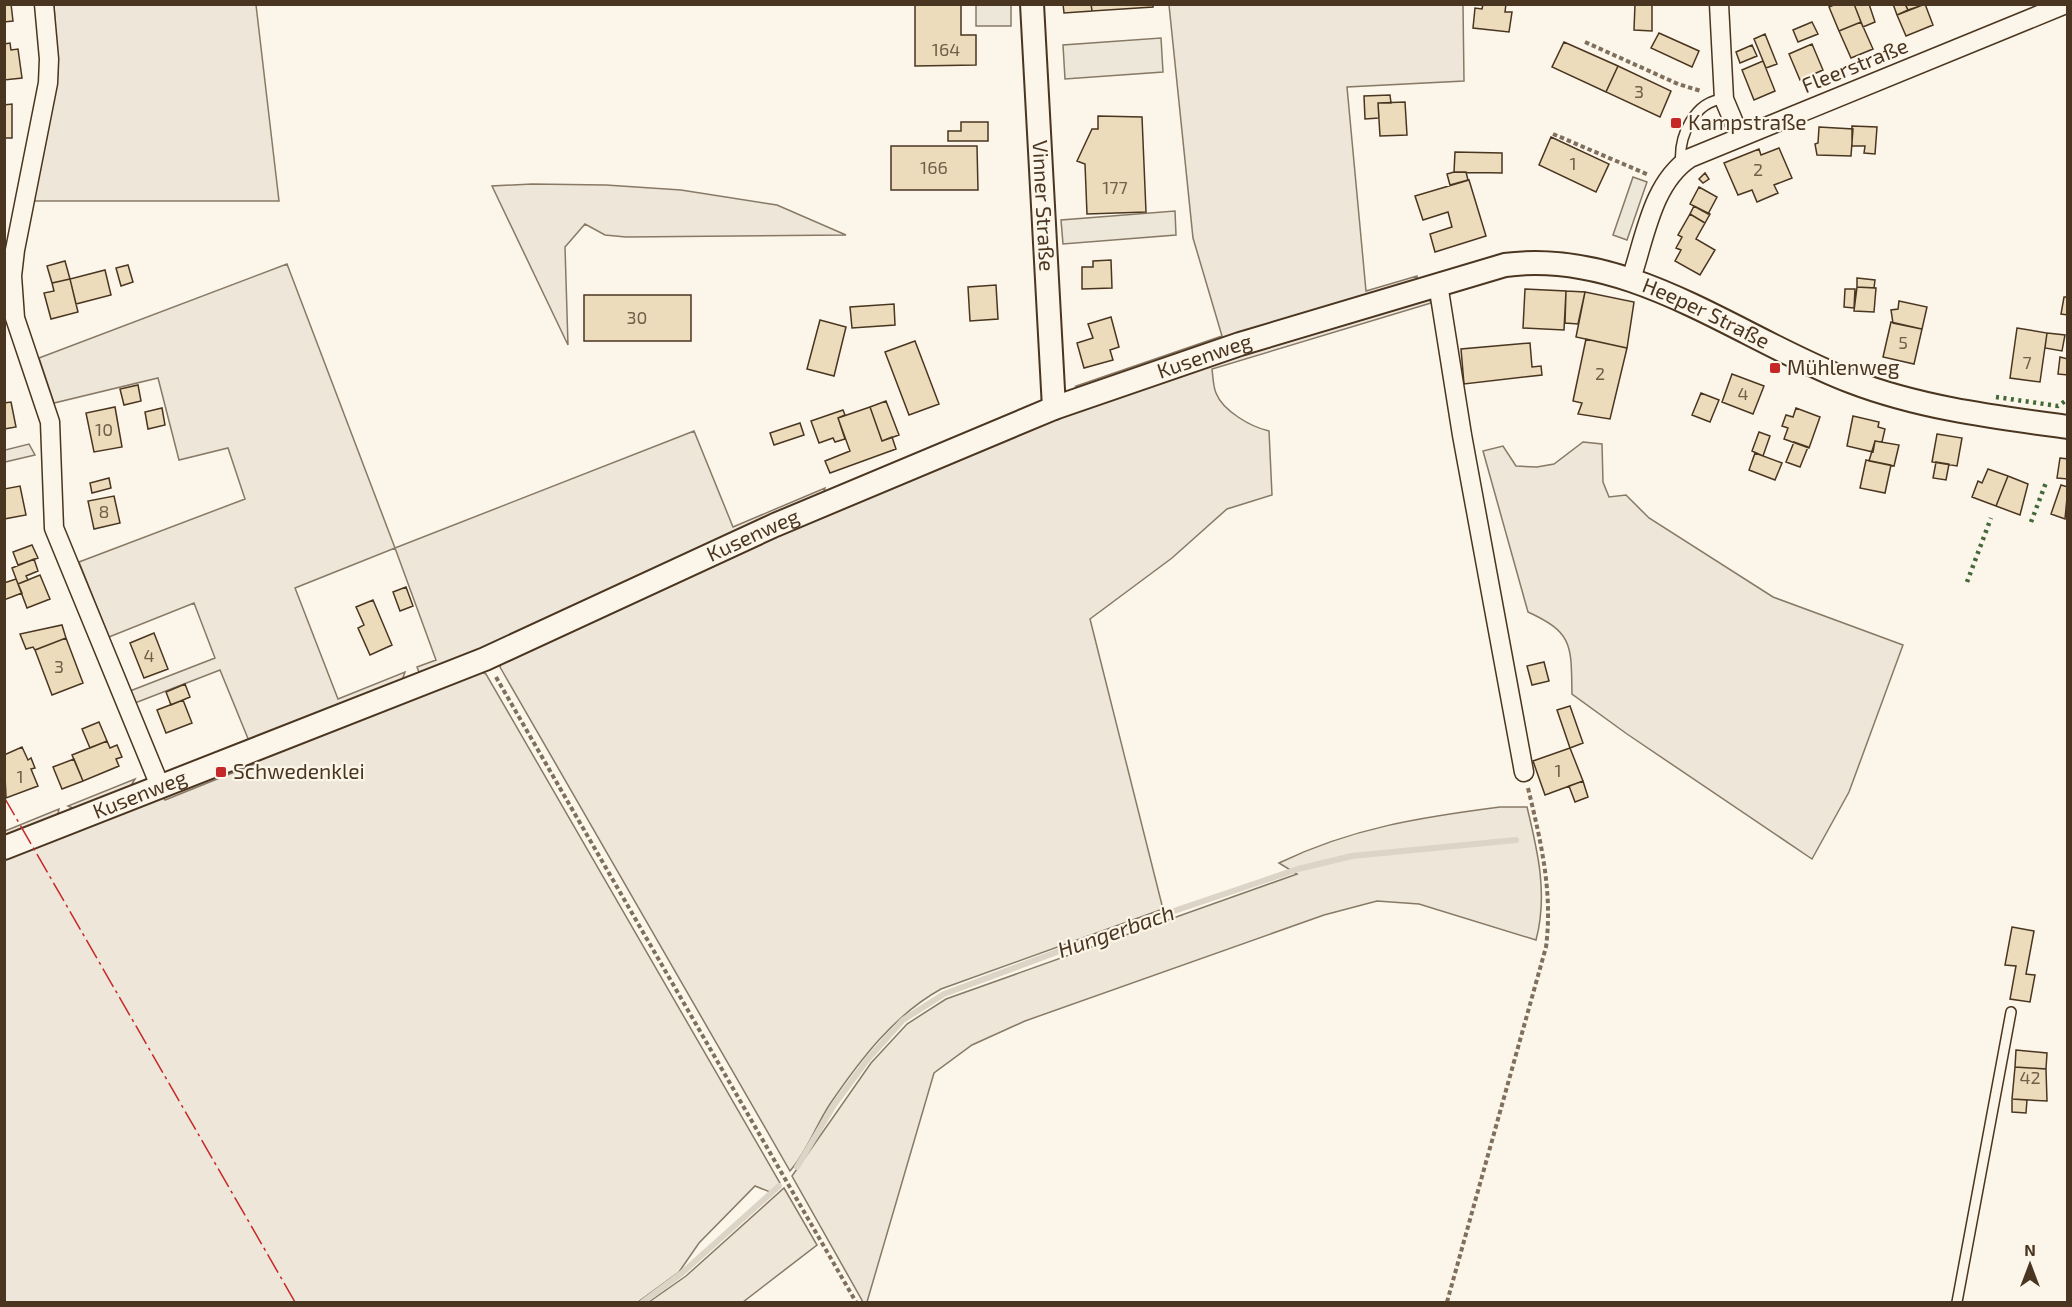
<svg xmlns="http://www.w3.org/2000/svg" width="2072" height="1307" viewBox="0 0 2072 1307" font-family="'Exo 2',sans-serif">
	<rect width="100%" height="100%" fill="#fbf6e9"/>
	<path fill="#ede6d9" stroke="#887966" stroke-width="1.5" d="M54,5H256L279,201H34L58,74Z
		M1169,5H1463L1464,81L1347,87L1366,291L1417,276V280L1085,390L1076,386L1222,336L1193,238Z
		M532,184L606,185L681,190L777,205L846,235L626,237L605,235L585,224L565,247L568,345L492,186Z
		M287,264L395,548L694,431L733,527L825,488L823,496L581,607L425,673L419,672L417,667L436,660L395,548L295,588L338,699L405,672L401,683L249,741L220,670L135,703L130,691L215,658L194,603L109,637L79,562L245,499L228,448L179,460L158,378L54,403L39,358Z
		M1429,298L1431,303L1212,369C1213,376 1213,386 1216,393C1223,411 1251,427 1269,431L1272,495L1227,509L1172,558L1090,619L1163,909L941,989C894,1015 860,1060 830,1104C816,1125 807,1152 790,1171L500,667L501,663L719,559L1083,407L1165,378Z
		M1583,442L1602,444L1603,482L1609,497L1626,495L1649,518L1773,597L1903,645L1849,792L1812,859L1627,734L1572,694C1571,646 1574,633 1528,612L1483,451L1503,446L1516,466L1537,467L1554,464Z
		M29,444L35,455L5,462V450Z
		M482,672L486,674L780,1183L770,1192L755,1186L699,1243L679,1272L638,1302H5V857L162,795L165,800L257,763L255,756Z
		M135,779L129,789L77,810L68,806Z
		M1500,807H1527C1538,852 1548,895 1536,940L1419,904L1377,901L1324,915L1025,1021L972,1045L934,1073L867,1302H863L792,1176L871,1063L907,1024L946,999L1297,874L1279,863C1351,828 1422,817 1500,807Z
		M59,809L57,818L5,839V831Z
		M784,1188L817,1245L743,1302H649L686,1276Z"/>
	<path fill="#ede7d9" stroke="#887966" stroke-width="1.5" d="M976,5H1011V26H976Z
		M1161,38L1163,72L1065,79L1063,45Z
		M1633,177L1647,182L1627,240L1613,235Z
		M1175,211L1176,235L1063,244L1061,220Z"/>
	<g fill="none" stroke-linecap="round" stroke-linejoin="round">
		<path stroke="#dcd4c6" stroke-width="6" d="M797,1167L834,1105L868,1059L903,1020L944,994L1097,937L1298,869L1352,856L1516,840
			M643,1302L682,1273L779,1186"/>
	</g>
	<path fill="#ecdcbc" stroke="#4a3520" stroke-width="1.5" d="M4,4H11L13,21L4,22Z
		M915,4H961V35H976V65L915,66Z
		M1063,4H1091L1092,11L1064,13Z
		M1091,4H1153V7L1092,11Z
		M1483,4H1506L1505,12H1512L1509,32L1473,28L1475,8L1482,9Z
		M1635,4H1652V31L1634,30Z
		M1836,4H1854L1861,22L1839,31L1829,7Z
		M1854,4H1869L1875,22L1863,27Z
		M1893,4H1905L1908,10L1897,15Z
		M1905,4H1923V5L1908,10Z
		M1925,4L1933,25L1906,36L1897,15Z
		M1812,22L1818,34L1798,42L1793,30Z
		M1861,22L1873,49L1851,58L1839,31Z
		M1659,33L1699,51L1692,67L1651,48Z
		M1765,34L1777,64L1766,68L1754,39Z
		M1564,42L1618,66L1606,92L1552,67Z
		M10,43L11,50L18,49L22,78L4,80V44Z
		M1812,44L1823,70L1800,80L1789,54Z
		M1752,45L1757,56L1740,63L1736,52Z
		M1763,61L1775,91L1754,100L1742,70Z
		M1618,66L1671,91L1660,117L1606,92Z
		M1390,95L1391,103H1378L1379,118L1365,119L1364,96Z
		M1405,102L1407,135L1380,136L1378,103Z
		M12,104V138H4V105Z
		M1098,116L1142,117L1146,212L1087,214L1085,164L1077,161L1092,129H1098Z
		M961,122H988V141H948V131H961Z
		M1852,126L1877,127L1875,154L1864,153L1865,146H1852Z
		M1819,127L1853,129L1851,156L1817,155L1815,144L1818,143Z
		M1551,137L1609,164L1596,192L1539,165Z
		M891,146H977L978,190H891Z
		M1779,148L1792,178L1774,185L1778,193L1757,202L1752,190L1738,195L1724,163L1759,149L1761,155Z
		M1455,152L1502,153V173L1454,172Z
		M1454,172H1466L1468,180L1450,185L1447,174Z
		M1705,173L1709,179L1703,183L1699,179Z
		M1469,180L1486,236L1435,252L1430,234L1452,227L1448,212L1423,220L1415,196Z
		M1699,187L1717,197L1708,214L1690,204Z
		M1694,206L1710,214L1705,223L1690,214Z
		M1690,214L1705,223L1696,239L1715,250L1700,275L1675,261L1681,250L1676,248L1682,237L1678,235Z
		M1111,260L1112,288L1082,289V267H1093V261Z
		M65,261L70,279L52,283L47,266Z
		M128,265L133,282L121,286L116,268Z
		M105,270L111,295L76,304L70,279Z
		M1857,278L1875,280L1874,288L1857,287Z
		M70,279L78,312L51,319L44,293L54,291L52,283Z
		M996,285L998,319L970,321L968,287Z
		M1857,287L1876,288L1874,312L1854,311Z
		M1525,289L1566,291L1564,330L1523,328Z
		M1845,289H1855L1854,308L1844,307Z
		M1566,291L1585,292L1578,324L1565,323Z
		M1585,292L1634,302L1627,348L1576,337Z
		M584,295H691V341H584Z
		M2064,297H2068V315L2061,314Z
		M1899,301L1927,307L1922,329L1893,323L1891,310L1898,309Z
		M894,304L895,325L852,328L850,307Z
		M1111,317L1119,347L1110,350L1113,360L1084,368L1077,343L1093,338L1088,324Z
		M820,320L846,327L834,376L807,369Z
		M1891,322L1922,329L1914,364L1883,357Z
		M2017,328L2047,333L2040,382L2010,378Z
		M2047,333L2065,335L2062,351L2045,348Z
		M1586,339L1627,348L1610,419L1578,414L1582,403L1573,401Z
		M915,341L939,404L909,415L885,352Z
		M1530,343L1532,367L1541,366L1542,375L1464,384L1461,349Z
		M2060,357L2068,359V375L2058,374Z
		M1732,374L1764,386L1753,414L1722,402Z
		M138,385L141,401L124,405L120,389Z
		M1701,393L1719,400L1710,422L1692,415Z
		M886,401L899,435L882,441L870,407Z
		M11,402L16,427L4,429V403Z
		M115,407L122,447L94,452L86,413Z
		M870,407L882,441L892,437L896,449L830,473L825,461L850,451L838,418Z
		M162,408L165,425L148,429L145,412Z
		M1796,408L1820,417L1809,448L1784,439L1788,428L1782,426L1786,415L1793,417Z
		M843,410L845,415L838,418L845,439L835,442L833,438L819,443L811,421Z
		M1853,416L1879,422L1878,427L1885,429L1882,442L1875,441L1873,452L1847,446Z
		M800,423L804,435L774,445L770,433Z
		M1759,432L1770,436L1763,456L1752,451Z
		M1937,434L1962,438L1957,466L1932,462Z
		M1875,441L1899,445L1894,466L1869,461Z
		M1794,442L1808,447L1800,467L1786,462Z
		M1755,453L1782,463L1775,480L1749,470Z
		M2060,458L2068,459V479L2057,478Z
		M1866,460L1891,465L1885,493L1860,488Z
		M1936,462L1949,464L1946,480L1933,478Z
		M1988,469L2008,476L1996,506L1972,497L1978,481L1982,483Z
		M2008,476L2028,484L2020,515L1996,506Z
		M109,478L111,488L92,493L90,483Z
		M2061,485L2068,487L2065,519L2051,514Z
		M20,486L26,515L4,519V489Z
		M114,496L120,523L94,529L88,501Z
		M32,545L38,558L18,565L13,552Z
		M34,559L38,571L26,576L28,580L18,584L12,568Z
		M40,575L50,599L27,608L18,584Z
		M16,579L22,593L4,600V583Z
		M406,587L413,606L400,611L393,592Z
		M373,600L392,645L370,655L358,628L364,625L356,607Z
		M62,625L66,638L35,650L33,647L26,649L20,634Z
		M154,633L168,669L144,678L130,643Z
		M66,638L83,683L52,695L35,650Z
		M1544,662L1549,681L1532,685L1527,666Z
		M185,684L190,697L171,705L166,692Z
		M183,700L192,723L166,733L157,710Z
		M1570,706L1583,743L1570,748L1557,710Z
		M99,722L107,741L90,748L82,729Z
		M107,741L110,748L117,745L122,757L116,759L119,766L83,781L72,755Z
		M22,747L28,760L31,758L35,768L31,769L38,786L6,798L4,755Z
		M1570,748L1583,781L1545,795L1533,761Z
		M74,759L83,781L62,789L53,767Z
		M1583,781L1588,797L1575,802L1569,786Z
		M2012,927L2034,931L2026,974L2035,975L2030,1002L2010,999L2016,966L2005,965Z
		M2016,1050L2047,1053L2046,1069L2015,1067Z
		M2015,1067L2046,1069L2047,1101L2012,1099Z
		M2012,1099L2027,1100L2026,1113L2012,1112Z"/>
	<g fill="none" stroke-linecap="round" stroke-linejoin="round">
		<g stroke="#4a3520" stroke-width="12">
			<path id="service" d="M1681,164C1678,137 1694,101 1724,99
				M1957,1302L2011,1012"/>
		</g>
		<g stroke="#4a3520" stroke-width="21">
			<path id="minor" d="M44,4L49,59L48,83L15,250L12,276L15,318L50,422L54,528L160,786
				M1719,4L1724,99L1740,137
				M1631,279C1645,238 1652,183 1690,158L2066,4
				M1438,284L1462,435L1524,772"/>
		</g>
		<g stroke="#4a3520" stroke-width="26">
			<g id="tertiary">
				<path id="s1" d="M1032,4L1054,408"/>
				<path id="s2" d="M4,848L485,659L775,525L1054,408L1240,344L1505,265C1629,248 1740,339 1850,381C1920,408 1994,417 2068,427"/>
			</g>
		</g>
		<path stroke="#7f6f5c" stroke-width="4" stroke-dasharray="4.5 3" stroke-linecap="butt" d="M1585,42L1678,84L1701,91
			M1553,134L1649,175
			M496,677L856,1302
			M1447,1302L1546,947C1553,892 1541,842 1528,788"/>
		<use href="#service" stroke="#fbf6e9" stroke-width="9"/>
		<use href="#minor" stroke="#fbf6e9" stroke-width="18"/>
		<use href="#tertiary" stroke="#fbf6e9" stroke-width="22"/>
		<path stroke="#436837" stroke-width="4.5" stroke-dasharray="3 4.5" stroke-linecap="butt" d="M1996,397L2058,406L2068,399
			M2031,522L2047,480
			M1967,582L1991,518"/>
		<path stroke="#c62828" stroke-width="1.5" stroke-dasharray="21 4.5 3 4.5" stroke-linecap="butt" d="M4,797L295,1302"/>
	</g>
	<g fill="#c62828" stroke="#fbf6e9" stroke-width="2">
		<rect x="1670" y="117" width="12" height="12" rx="3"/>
		<rect x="1769" y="362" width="12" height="12" rx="3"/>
		<rect x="215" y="766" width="12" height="12" rx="3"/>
	</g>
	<g text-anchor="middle" stroke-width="4.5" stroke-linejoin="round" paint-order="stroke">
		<g font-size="18" fill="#725f47">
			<text x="946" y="56">164</text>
			<text x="1639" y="98">3</text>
			<text x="1573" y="170">1</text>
			<text x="934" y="174">166</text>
			<text x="1758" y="176">2</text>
			<text x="1115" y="194">177</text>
			<text x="637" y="324">30</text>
			<text x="1903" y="349">5</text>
			<text x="2027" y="369">7</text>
			<text x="1600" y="380">2</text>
			<text x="1743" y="400">4</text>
			<text x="104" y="436">10</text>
			<text x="104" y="518">8</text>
			<text x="149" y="662">4</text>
			<text x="59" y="673">3</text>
			<text x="1558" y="777">1</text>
			<text x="20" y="783">1</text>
			<text x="2030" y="1084">42</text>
		</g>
		<g font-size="21" fill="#4a3520" stroke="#fbf6e9">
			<text transform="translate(1855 66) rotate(-22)" y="7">Fleerstraße</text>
			<text dy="7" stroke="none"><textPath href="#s1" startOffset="202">Vinner Straße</textPath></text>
			<text dy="7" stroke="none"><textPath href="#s2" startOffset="1822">Heeper Straße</textPath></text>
			<text dy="7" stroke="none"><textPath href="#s2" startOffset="1298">Kusenweg</textPath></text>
			<text dy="7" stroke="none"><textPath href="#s2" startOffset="812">Kusenweg</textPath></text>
			<text dy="7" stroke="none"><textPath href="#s2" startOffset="146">Kusenweg</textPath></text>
		</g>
		<g font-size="21" fill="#4a3520" stroke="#fbf6e9" text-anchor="start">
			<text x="1688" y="130">Kampstraße</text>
			<text x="1787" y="375">Mühlenweg</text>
			<text x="233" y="779">Schwedenklei</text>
		</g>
		<g font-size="22" font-style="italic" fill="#4a3520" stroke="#fbf6e9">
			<text transform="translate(1116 931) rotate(-19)" y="8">Hungerbach</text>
		</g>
	</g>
	<rect width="2072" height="1307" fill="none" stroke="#4a3520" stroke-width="12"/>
	<g transform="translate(2030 1265)" stroke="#fbf6e9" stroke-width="4.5" paint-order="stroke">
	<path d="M0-4.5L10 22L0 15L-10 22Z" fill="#4a3520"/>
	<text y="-9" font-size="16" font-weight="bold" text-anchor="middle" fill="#4a3520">N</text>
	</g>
</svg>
